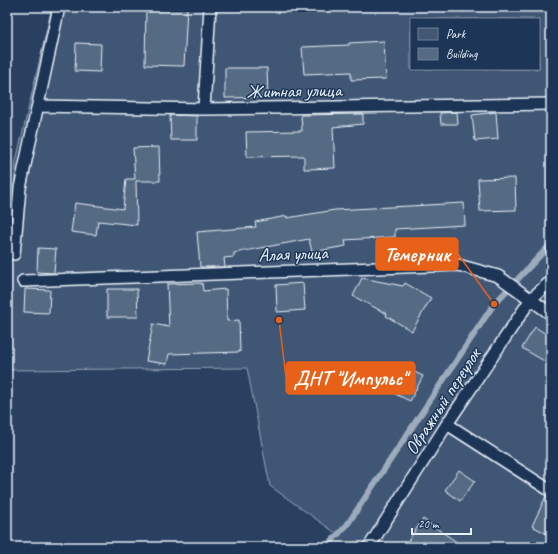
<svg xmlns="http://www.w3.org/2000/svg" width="558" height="554" viewBox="0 0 558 554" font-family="Caveat,sans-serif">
	<rect width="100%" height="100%" fill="#294061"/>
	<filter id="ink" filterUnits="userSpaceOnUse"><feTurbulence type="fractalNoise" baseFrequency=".025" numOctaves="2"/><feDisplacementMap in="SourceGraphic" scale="8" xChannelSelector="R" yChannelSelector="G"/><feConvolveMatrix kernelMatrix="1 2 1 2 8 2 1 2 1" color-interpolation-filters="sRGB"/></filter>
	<g filter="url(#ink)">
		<path fill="#415774" stroke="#94a4b6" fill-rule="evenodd" d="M52,7H551V547H327L337,534L270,486L247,368L7,370V272L16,161ZM411,19H539V69H411Z"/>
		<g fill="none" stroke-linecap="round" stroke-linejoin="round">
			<path stroke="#9dabbd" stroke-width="6" d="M326,547L347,525L494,304L551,244"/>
		</g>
		<path fill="#556a83" stroke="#e8f1f8" d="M146,7H187L184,66L145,65Z
			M384,41L386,79L351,80V72L304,74L302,47L349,45V43Z
			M76,43L101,44L100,72L75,71Z
			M225,68H267L268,97L225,98Z
			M457,112L458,124H441L440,113Z
			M496,112L498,139L475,141L472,115Z
			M363,114V124L333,127L335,168L304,169V156L247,157L246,132L302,131L301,115Z
			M170,115L197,116V140H171Z
			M159,147L160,181H136L137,225L98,221L96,235L71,232L75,203L123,209L126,179H135L133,148Z
			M515,178L516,210L480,211L478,179Z
			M464,203L465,225L395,229V237L345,240L346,246L312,252L309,239L234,253V257L224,258L225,267H200L197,232L256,227L255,222L287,216V218L335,210Z
			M38,248L56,249L54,273L37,272Z
			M362,278L403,286L405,283L431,298L412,331L386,316L387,314L353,296Z
			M202,283L203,291L226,289L227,321L239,320L240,352L169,354L167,364L146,361L153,324L169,327L167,284Z
			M303,283L305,310L277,312L276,285Z
			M25,289L50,290L49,313L24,312Z
			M107,289H137L138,317H107Z
			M535,327L551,337V365L522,348Z
			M401,366L423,376L410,401L389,391Z
			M459,470L475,481L460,501L445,490Z
			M546,496L551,498V536L532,526Z
			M423,519L464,547H404Z"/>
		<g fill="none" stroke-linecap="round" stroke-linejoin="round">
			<g stroke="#e8f1f8" stroke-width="14">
				<path id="service" d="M38,106L204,109L551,104
					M204,109L210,7
					M14,254L20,188L59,7
					M23,281L458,265L498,276L551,314
					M447,424L551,491
					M369,547L447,424L531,299L551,281"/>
			</g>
			<use href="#service" stroke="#1d3557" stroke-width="11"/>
		</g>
	</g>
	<g text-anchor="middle" stroke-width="3" stroke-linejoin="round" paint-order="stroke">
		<g font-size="19" fill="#e8f1f8" stroke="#1d3557">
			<text transform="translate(294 90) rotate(-1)" y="7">Житная улица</text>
			<text transform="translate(293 253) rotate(-2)" y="7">Алая улица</text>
			<text transform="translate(442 401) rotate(-57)" y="7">Овражный переулок</text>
		</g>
	</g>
	<path fill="none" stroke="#e86118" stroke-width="1.5" d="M494 304L458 254M279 320L286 378"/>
	<g fill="#e86118" stroke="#1d3557" stroke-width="1.5">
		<circle cx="494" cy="304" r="4"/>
		<circle cx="279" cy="320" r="4"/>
	</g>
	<g fill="#e86118" stroke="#e86118" stroke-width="1.5">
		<rect x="376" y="238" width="82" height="32" rx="4"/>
		<rect x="286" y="362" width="129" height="32" rx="4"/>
	</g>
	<g font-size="20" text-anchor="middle" font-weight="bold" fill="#fff">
		<text x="417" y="261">Темерник</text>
		<text x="350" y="385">ДНТ "Импульс"</text>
	</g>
	<rect width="558" height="554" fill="none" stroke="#1d3557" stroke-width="24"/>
	<rect x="12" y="12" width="534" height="530" fill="none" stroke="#e8f1f8" stroke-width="1.5" filter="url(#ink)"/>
	<rect x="410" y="18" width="130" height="52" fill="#1d3557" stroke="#6e8097"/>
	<rect x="418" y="28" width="20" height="12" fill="#415774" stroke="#6e8097"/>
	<text x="446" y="38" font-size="12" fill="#e8f1f8">Park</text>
	<rect x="418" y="48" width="20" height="12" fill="#556a83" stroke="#6e8097"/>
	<text x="446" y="58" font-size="12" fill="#e8f1f8">Building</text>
	<path d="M412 528v6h59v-6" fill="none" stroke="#e8f1f8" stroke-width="2"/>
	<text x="418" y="528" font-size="12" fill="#e8f1f8" stroke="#1d3557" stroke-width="3" paint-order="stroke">20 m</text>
</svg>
